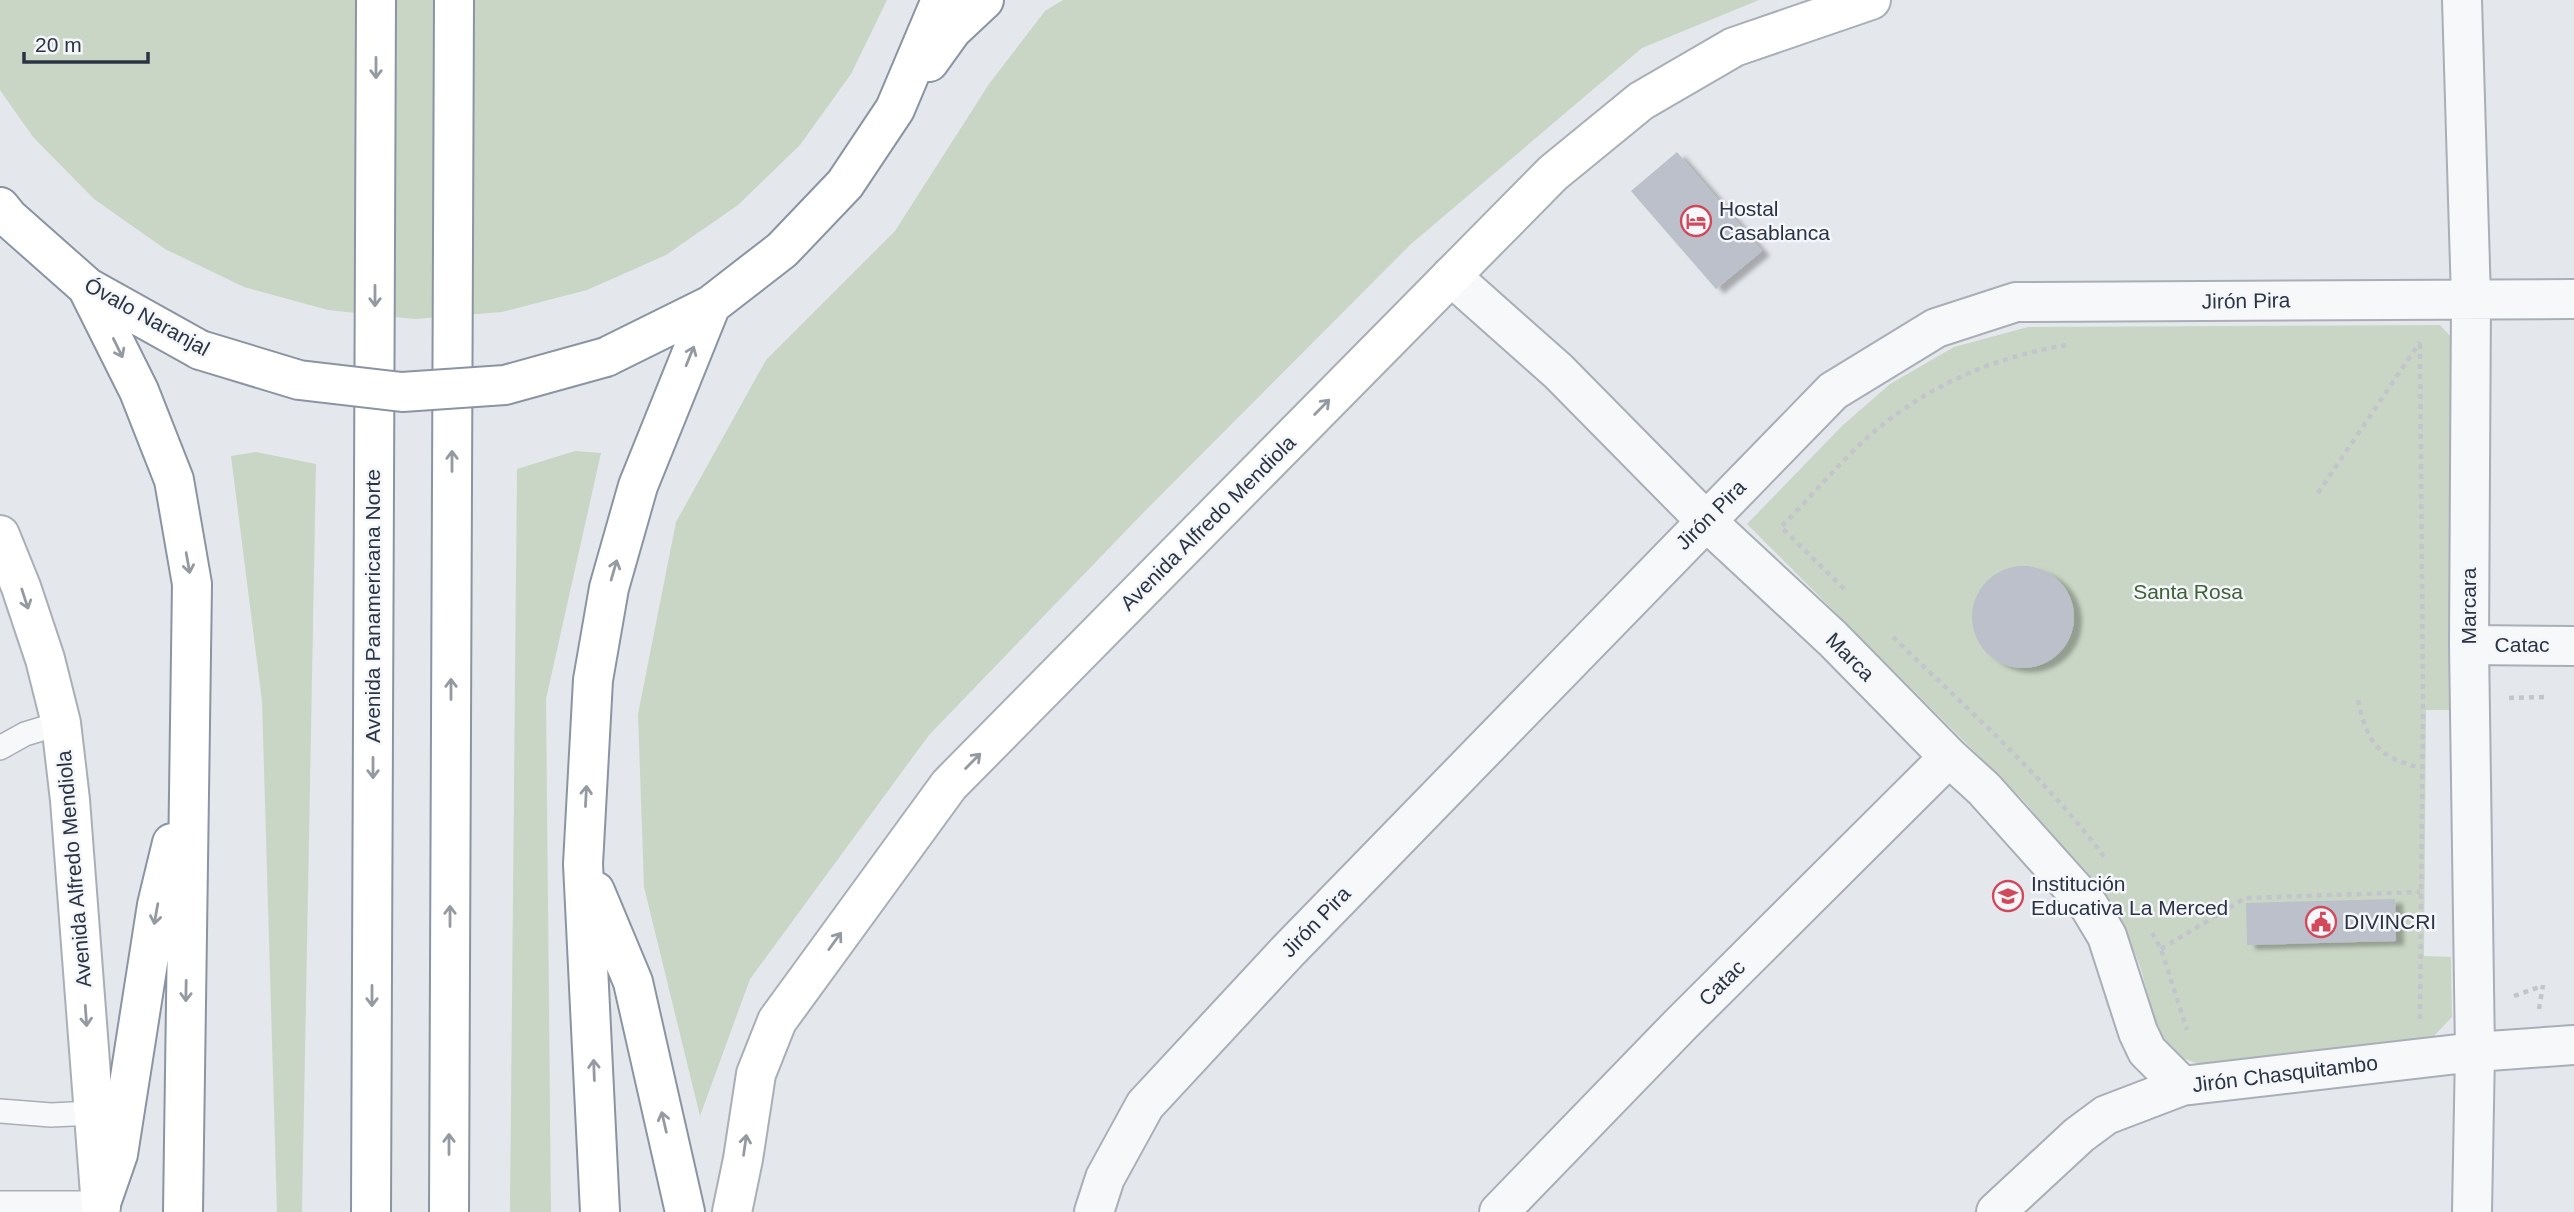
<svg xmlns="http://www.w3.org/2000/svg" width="2574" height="1212" viewBox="0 0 2574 1212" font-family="Arial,sans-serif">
	<defs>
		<filter id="shadow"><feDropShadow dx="8" dy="4.5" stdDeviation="2" flood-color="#0004"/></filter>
	</defs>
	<rect width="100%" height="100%" fill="#e4e7ec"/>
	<path fill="#c9d6c5" d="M0,0H887L851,74L800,145L738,205L666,255L587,290L502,312L415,319L328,310L244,287L165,249L94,199L33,137L0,90Z
		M1063,0H1759L1642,48L1411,244L1143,513L929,735L750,979L700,1116L644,887L638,714L676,522L766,360L895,231L989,84L1045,11Z
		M2440,325L2451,337L2453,710H2426L2424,956L2451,957L2452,1017L2431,1039L2206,1066L2175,1056L2158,1032L2140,966L2122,923L2093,883L2023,800L1747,524L1842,426L1890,384L1954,347L2028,327Z
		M575,451L601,453L546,699L551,1212H510L517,469Z
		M256,452L316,464L302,1212H277L262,701L231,456Z"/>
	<path fill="#bbc0ca" filter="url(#shadow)" d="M1677,152L1762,251L1716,289L1631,191Z
		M1972 617a51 51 0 1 1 102 0a51 51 0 1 1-102 0Z
		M2395,899L2396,941L2247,945L2246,903Z"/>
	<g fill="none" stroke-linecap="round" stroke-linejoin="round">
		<g stroke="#a9aeb7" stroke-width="26">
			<path id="lane" d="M0,748L25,734L61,723
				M0,1111L51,1115L94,1113
				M0,1203H101"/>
		</g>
		<g stroke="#a9aeb7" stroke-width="42">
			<path id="street" d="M2462,0L2471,299L2469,645L2475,1052L2472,1212
				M1451,276L1558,371L1705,520L1833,639L1949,757L1984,789L2089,906L2107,936L2138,1032L2147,1051L2182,1086
				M2469,645L2574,646
				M1094,1212L1105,1178L1145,1105L1287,952L1833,391L1936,328L2016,302L2574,299
				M1499,1212L1681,1024L1949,757
				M1996,1212L2079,1135L2106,1115L2182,1086L2475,1052L2574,1045"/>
		</g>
		<g stroke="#a9aeb7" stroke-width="42">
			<path id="secondary" d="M0,535L21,587L45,659L61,723L70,800L101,1207
				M732,1212L743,1159L756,1074L777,1021L949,785L1553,173L1641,101L1734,47L1871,0"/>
		</g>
		<g stroke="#8b94a3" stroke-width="42">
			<path id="highway" d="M929,62L952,30L984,0
				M0,207L9,218L87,287L200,350
				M87,287L139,391L174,480L192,584L183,1212
				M606,357L711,305L782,250L845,184L895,109L941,0
				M595,891L633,982L685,1212
				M101,1203L118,1154L157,905L172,843
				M371,1212L376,0
				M449,1212L454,0
				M600,1212L583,864L593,680L609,588L638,486L711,305"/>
		</g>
		<path stroke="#c2c5cb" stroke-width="4.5" stroke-dasharray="5 5" stroke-linecap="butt" d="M2318,493L2420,342
			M1844,589L1781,527C1811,497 1839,463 1870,435C1927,386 1993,357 2067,345
			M1893,637C1966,708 2044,776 2105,858
			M2509,698L2547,697
			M2358,700C2367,743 2378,758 2422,768
			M2152,933L2161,949L2187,1030
			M2161,949L2245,898L2420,892
			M2514,996L2542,986
			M2539,1009L2543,985
			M2420,1019L2423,700L2420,341"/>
		<use href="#lane" stroke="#f7f8fa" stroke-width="23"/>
		<use href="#street" stroke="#f7f8fa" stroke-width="38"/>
		<use href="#secondary" stroke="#fff" stroke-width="38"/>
		<use href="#highway" stroke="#fff" stroke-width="38"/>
		<g stroke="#8b94a3" stroke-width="42" stroke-linecap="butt">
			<path id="highway-bridge" d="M200,350L299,380L402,392L505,385L606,357"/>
		</g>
		<use href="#highway-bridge" stroke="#fff" stroke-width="38"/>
	</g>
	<defs><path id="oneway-shaft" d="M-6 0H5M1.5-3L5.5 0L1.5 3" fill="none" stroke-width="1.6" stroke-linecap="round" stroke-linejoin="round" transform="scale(1.75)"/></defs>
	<g stroke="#959aa2">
		<use href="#oneway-shaft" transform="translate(376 68) rotate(90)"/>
		<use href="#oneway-shaft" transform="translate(375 296) rotate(90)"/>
		<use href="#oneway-shaft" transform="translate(118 348) rotate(64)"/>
		<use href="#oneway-shaft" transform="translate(690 356) rotate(-68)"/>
		<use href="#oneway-shaft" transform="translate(1322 407) rotate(-45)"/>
		<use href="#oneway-shaft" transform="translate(452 461) rotate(-90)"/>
		<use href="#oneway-shaft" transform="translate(188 563) rotate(80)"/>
		<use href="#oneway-shaft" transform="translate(614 570) rotate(-74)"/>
		<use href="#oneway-shaft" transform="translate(25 599) rotate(72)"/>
		<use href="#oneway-shaft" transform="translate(451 689) rotate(-90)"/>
		<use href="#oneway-shaft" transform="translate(973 761) rotate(-45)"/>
		<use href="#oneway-shaft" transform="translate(373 768) rotate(90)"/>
		<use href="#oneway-shaft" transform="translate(586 796) rotate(-87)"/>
		<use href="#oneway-shaft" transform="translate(156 914) rotate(100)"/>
		<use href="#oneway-shaft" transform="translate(450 916) rotate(-90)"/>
		<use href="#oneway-shaft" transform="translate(835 941) rotate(-54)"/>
		<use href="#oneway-shaft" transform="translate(186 991) rotate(91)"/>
		<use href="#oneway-shaft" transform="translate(372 996) rotate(90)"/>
		<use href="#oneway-shaft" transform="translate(86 1016) rotate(86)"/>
		<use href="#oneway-shaft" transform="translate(594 1070) rotate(-92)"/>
		<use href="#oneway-shaft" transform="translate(664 1122) rotate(-103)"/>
		<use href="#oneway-shaft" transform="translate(449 1144) rotate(-90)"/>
		<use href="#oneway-shaft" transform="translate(745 1145) rotate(-82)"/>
	</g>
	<defs>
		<g id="hotel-ring" transform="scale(1.575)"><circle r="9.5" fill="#f4f6f9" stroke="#d1495b" stroke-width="1.5"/><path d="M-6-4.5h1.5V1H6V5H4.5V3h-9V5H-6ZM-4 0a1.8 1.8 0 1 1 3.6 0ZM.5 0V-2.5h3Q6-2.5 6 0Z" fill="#d1495b"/></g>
		<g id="school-ring" transform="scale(1.575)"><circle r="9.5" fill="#f4f6f9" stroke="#d1495b" stroke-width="1.5"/><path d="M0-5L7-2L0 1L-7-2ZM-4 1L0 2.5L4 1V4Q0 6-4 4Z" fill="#d1495b"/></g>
		<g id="civic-ring" transform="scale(1.575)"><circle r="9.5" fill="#f4f6f9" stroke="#d1495b" stroke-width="1.5"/><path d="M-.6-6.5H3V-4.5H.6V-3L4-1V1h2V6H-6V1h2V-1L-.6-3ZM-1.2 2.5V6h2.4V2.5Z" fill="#d1495b"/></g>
	</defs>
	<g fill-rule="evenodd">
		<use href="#hotel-ring" x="1696" y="221"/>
		<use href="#school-ring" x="2008" y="896"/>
		<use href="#civic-ring" x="2321" y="922"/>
	</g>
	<g text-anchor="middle" stroke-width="5" stroke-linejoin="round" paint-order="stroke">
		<g font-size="21" fill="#2b3445" stroke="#f4f6f9" text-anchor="start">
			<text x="1719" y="216">Hostal<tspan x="1719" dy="24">Casablanca</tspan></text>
			<text x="2031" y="891">Institución<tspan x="2031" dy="24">Educativa La Merced</tspan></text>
			<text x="2344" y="929">DIVINCRI</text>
		</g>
		<g font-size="21" fill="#2b3445" stroke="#f4f6f9">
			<text transform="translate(2246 301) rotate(-1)" y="7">Jirón Pira</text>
			<text transform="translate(147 317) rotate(29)" y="7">Óvalo Naranjal</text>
			<text transform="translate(1711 515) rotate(-45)" y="7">Jirón Pira</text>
			<text transform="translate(1208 523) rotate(-45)" y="7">Avenida Alfredo Mendiola</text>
			<text transform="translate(373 606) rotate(-90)" y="7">Avenida Panamericana Norte</text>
			<text transform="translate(2469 606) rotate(-90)" y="7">Marcara</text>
			<text x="2522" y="652">Catac</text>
			<text transform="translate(1850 657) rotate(45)" y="7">Marca</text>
			<text transform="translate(74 869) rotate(-95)" y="7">Avenida Alfredo Mendiola</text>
			<text transform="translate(1316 922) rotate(-46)" y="7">Jirón Pira</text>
			<text transform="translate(1722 983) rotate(-45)" y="7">Catac</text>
			<text transform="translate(2285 1074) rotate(-7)" y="7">Jirón Chasquitambo</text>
		</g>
		<g font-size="21" fill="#3f6138" stroke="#f4f6f9">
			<text x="2188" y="599">Santa Rosa</text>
		</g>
	</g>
	<path d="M24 52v10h124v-10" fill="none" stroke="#2b3445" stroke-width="3.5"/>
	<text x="35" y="52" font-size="21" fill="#2b3445" stroke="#f4f6f9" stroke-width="5" paint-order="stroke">20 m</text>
</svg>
